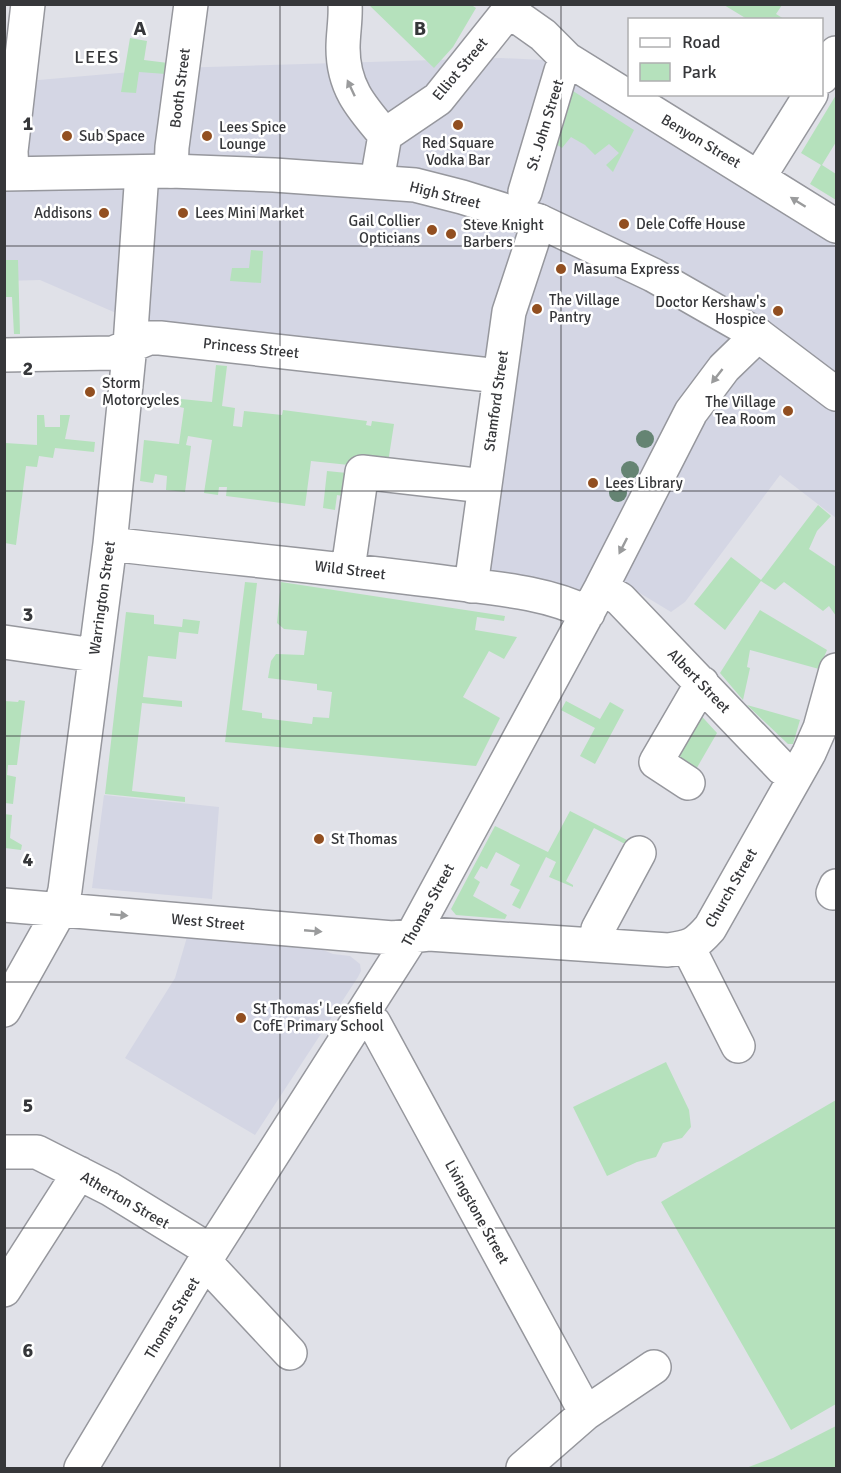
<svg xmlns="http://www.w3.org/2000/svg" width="841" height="1473" viewBox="0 0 841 1473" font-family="Signika,sans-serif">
	<rect width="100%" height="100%" fill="#e0e1e8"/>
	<path fill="#d4d6e4" d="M501,58L544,60L836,246V518L780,475L685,602L671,612L638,592H578L487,575V366L153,329L40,280L5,281L4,83L177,68Z
		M104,795L219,807L212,899L92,888Z
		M187,937L318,948L333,954L350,956L360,964L361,971L358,977L255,1135L125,1058L175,978Z"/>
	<path fill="#b5e1bc" d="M470,4L476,8L453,47L434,68L369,5Z
		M724,5H782L776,14L784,19H747Z
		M130,38L147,41L144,60L168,63L166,74L139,72L136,93L121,92Z
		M573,91L634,130L613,172L606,165L619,153L609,144L595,155L585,145L571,137L562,148L556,144L563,127Z
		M836,95V142L822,165L836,174V200L810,184L821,165L801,153Z
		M251,250L263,251L261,283L230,281L232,268H249Z
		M4,260H18L20,334H14L12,297H5Z
		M216,365L227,366L222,406L235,408L233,426L242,427L244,411L282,415L283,410L367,421L366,425L371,426L372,421L394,424L387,469L311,461L305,506L226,496L227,487H219L218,495L204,493L212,440L188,436L186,445L191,446L185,492L166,490L167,476L155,474L153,483L140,481L144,440L179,444L184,408L180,407L181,399L212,402Z
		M37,415H44L45,427H60V415H70L65,439L95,442L94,452L55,448L53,458L39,456L37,467L26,466L16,545L5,543V443L37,445Z
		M327,471L357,474L354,498L337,495L335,510L323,508Z
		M818,505L831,516L817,531L809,549L836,567V616L829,606L823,611L784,582L775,590L761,581L725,630L694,604L731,557L761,580Z
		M245,582L257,583L242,710L262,713V718L312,724L313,717L329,718L332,692L317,690V684L268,678L271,661L276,654L304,655L307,631L284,629L277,623L281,582L505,616L504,621L477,617L475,630L517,637L504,659L489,651L463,697L500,718L476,766L225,742Z
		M760,610L827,650L819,669L750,650L747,667L750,668L743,700L720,673Z
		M126,612L154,615V624L182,627L183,619L200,621L198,634L179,632L176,659L148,656L143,697L182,701V707L142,703L132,791L185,797V802L105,794Z
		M19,700L25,701L17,765H8L7,775L16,777L13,804L5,803V701L18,702Z
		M566,701L600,719L610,702L624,710L595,764L580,756L595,728L561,710Z
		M747,705L800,720L793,744H788Z
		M695,709L717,733L691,778L663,761Z
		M570,811L627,840L625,844L594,828L566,881L573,885V887L549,877L556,862L546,857L520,909L512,905L520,890L510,885L520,865L496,852L487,869L481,866L474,878L480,882L473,896L507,915L505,919L456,915L451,909L495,826L548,852Z
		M4,814L12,815L10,838L22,845L21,850L5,848Z
		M666,1062L689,1110L691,1127L682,1138L663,1143L656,1157L637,1162L607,1176L573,1107Z
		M836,1100V1404L791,1430L661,1202Z
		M836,1426V1468H746L773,1458Z"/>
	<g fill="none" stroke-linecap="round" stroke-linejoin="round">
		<g stroke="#96979d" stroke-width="36">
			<path id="minor" d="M345,4C346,19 343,33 343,48C343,87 361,107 385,135
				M509,11L543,35L567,59L836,226
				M822,77L836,53
				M171,171L172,147L191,4
				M12,173L11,151L28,4
				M759,177L811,94
				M377,181L385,135L438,99L514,4
				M525,192L561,71L567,59
				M4,355L113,353L149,338H160L499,376
				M110,544C219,557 328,567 436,581C486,588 542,590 588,613
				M348,569L362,472L484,486
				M471,586L509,312L539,221
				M601,588L620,599L782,768L795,777
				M4,642L94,655
				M688,783L656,762L702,683
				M833,893L836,886
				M4,905L393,938L429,934L668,950C691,947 695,945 710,928L809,753L820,728L836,670
				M597,945L598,929L639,853
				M688,947L738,1046
				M4,1010L60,910L65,890L110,544L130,345L142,172
				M362,1016L374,1023L586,1413
				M4,1152H37L110,1189L211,1251
				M205,1262L290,1353
				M4,1290L79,1173
				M81,1468L211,1251L412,936L601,588L691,412L724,368L758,335
				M523,1468L586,1413L654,1367"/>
		</g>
		<g stroke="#96979d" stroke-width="36">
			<path id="major" d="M4,174L171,171L274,175L415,185L462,197L539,221L653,275L758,335L836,394"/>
		</g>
		<use href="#minor" stroke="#fff" stroke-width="33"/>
		<use href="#major" stroke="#fff" stroke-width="33"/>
	</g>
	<g fill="#658473">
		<circle cx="645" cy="439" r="9"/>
		<circle cx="630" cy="470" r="9"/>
		<circle cx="618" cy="493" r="9"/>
	</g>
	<defs><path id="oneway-solid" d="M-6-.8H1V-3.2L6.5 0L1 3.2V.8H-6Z" transform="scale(1.5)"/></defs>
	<g fill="#9a9b9c">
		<use href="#oneway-solid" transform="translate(351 88) rotate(-115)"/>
		<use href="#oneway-solid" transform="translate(798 202) rotate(-148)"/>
		<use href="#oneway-solid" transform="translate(717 376) rotate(128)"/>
		<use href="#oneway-solid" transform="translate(623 546) rotate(117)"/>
		<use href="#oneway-solid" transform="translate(119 915) rotate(5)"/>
		<use href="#oneway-solid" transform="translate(313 931) rotate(5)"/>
	</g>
	<path fill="none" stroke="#36373a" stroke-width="1.5" stroke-opacity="0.55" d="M280,4V1468M561,4V1468M4,246H836M4,491H836M4,736H836M4,982H836M4,1228H836"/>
	<g fill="#924f20" stroke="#fff" stroke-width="2">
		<circle cx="458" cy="125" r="6"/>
		<circle cx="67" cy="136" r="6"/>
		<circle cx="207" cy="136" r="6"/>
		<circle cx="104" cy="213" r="6"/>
		<circle cx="183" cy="213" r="6"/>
		<circle cx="624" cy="224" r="6"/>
		<circle cx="432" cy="230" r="6"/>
		<circle cx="451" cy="234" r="6"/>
		<circle cx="561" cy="269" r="6"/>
		<circle cx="537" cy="309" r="6"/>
		<circle cx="778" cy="311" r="6"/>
		<circle cx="90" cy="392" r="6"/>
		<circle cx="788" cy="411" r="6"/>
		<circle cx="593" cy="483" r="6"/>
		<circle cx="319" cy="839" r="6"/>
		<circle cx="241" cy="1018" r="6"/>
	</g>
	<g text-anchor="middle" stroke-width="5" stroke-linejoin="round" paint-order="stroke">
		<g font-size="15" fill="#36373a" stroke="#fff">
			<text transform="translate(460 69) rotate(-50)" y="5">Elliot Street</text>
			<text transform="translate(180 88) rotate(-83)" y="5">Booth Street</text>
			<text transform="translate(545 125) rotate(-73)" y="5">St. John Street</text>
			<text transform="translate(701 141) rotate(31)" y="5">Benyon Street</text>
			<text transform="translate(445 195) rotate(14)" y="5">High Street</text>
			<text transform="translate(251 348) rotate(6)" y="5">Princess Street</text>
			<text transform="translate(496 401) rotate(-82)" y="5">Stamford Street</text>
			<text transform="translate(350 570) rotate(7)" y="5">Wild Street</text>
			<text transform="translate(102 598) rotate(-82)" y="5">Warrington Street</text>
			<text transform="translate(699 681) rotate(46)" y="5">Albert Street</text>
			<text transform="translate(731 888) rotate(-60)" y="5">Church Street</text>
			<text transform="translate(428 905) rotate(-61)" y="5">Thomas Street</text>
			<text transform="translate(208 922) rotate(5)" y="5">West Street</text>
			<text transform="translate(125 1200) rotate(30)" y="5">Atherton Street</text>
			<text transform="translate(477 1212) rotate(61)" y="5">Livingstone Street</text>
			<text transform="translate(172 1318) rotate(-59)" y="5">Thomas Street</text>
		</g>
		<g font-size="15" fill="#36373a" stroke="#fff" text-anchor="start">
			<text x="219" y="132">Lees Spice<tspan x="219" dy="17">Lounge</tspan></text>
			<text x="79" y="141">Sub Space</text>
			<text x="458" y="148" text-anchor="middle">Red Square<tspan x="458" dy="17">Vodka Bar</tspan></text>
			<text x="92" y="218" text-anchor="end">Addisons</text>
			<text x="195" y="218">Lees Mini Market</text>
			<text x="420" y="226" text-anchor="end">Gail Collier<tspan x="420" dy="17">Opticians</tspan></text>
			<text x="636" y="229">Dele Coffe House</text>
			<text x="463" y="230">Steve Knight<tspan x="463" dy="17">Barbers</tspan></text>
			<text x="573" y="274">Masuma Express</text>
			<text x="549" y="305">The Village<tspan x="549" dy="17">Pantry</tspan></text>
			<text x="766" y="307" text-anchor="end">Doctor Kershaw's<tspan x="766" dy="17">Hospice</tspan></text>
			<text x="102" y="388">Storm<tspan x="102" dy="17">Motorcycles</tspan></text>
			<text x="776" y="407" text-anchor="end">The Village<tspan x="776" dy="17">Tea Room</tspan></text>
			<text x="605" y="488">Lees Library</text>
			<text x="331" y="844">St Thomas</text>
			<text x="253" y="1014">St Thomas' Leesfield<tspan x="253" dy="17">CofE Primary School</tspan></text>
		</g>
		<g font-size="18" letter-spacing="1.5" fill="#36373a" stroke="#fff">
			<text x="97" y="63">LEES</text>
		</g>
	</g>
	<g font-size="20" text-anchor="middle" font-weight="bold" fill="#36373a" stroke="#fff" stroke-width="5" stroke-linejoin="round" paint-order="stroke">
		<text x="140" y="35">A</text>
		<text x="420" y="35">B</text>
		<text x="28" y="130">1</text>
		<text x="28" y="375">2</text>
		<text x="28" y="621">3</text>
		<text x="28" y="866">4</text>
		<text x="28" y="1112">5</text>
		<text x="28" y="1357">6</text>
	</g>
	<rect width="841" height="1473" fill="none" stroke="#36373a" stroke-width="12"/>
	<rect x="628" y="18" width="195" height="78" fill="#ffffff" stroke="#afafb0" stroke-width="1.5"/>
	<rect x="640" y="38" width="30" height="9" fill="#ffffff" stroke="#afafb0" stroke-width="1.5"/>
	<text x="682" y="48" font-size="18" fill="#36373a">Road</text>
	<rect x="640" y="63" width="30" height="18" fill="#b5e1bc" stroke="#afafb0" stroke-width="1.5"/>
	<text x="682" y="78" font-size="18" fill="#36373a">Park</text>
</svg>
